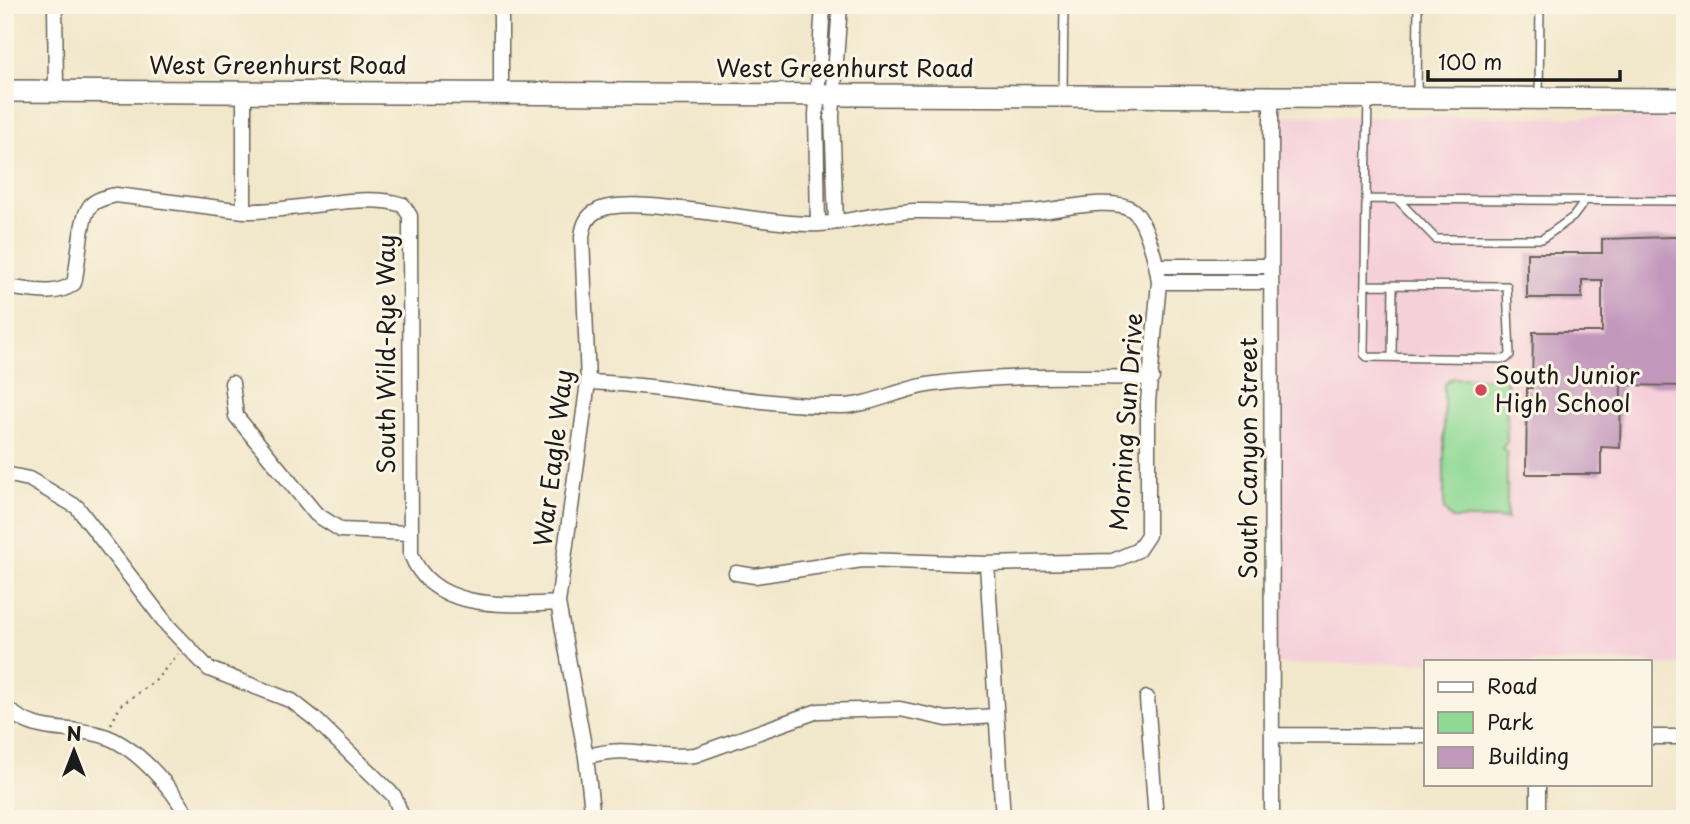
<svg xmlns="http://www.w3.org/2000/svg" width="1690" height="824" viewBox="0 0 1690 824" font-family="'Playpen Sans',sans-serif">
	<rect width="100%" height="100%" fill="#fcf5e5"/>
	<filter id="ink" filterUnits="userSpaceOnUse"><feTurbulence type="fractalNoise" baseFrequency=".0143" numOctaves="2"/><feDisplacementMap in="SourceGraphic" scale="14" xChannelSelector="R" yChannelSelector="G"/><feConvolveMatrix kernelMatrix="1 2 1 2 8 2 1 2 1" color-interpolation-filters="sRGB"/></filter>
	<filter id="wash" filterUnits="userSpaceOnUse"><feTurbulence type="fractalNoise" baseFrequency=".00686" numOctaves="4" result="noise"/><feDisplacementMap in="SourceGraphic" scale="28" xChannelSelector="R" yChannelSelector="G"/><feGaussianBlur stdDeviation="1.57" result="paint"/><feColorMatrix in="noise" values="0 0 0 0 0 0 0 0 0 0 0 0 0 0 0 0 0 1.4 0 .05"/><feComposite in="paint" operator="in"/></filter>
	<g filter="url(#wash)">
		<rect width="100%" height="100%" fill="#f1e7cb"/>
		<path fill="#f5cfda" d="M1277,116L1685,118V665H1650V661L1275,664Z"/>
		<path fill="#90d995" stroke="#567a58" stroke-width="2" d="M1452,378H1501L1507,382V442L1502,448L1507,453V519H1452L1444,510V384Z"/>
		<g id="blocks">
			<path fill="#c398bd" d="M1672,237H1685V386L1621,385L1620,448L1601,447V474H1526L1527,388H1532L1533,332H1602V280H1582V298H1527V253H1602V239Z"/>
		</g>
	</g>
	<g filter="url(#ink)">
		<use href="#blocks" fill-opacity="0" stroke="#676359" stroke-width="2"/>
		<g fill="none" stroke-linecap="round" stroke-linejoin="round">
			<g stroke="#676359" stroke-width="10">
				<path id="lane" d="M1063,92L1064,5
					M1417,96L1418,5
					M1539,96L1540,5
					M1368,98L1366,199L1685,201
					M1398,200L1436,239H1542L1573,217L1585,201
					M1365,285L1507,286L1510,355L1506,359L1367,357L1364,354L1366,199
					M1392,357L1393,285"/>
			</g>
			<g stroke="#676359" stroke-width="17">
				<path id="street" d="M55,5L56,91
					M501,5V93
					M244,92V211C292,213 361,191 403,205L410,216L411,554C432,612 508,605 558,603L586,757L593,819
					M1271,97L1272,819
					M836,222L832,116L840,5
					M818,224L816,115L823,5
					M1157,266H1271
					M1159,282H1271
					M5,287C27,289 56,298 74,283C79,264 79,221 90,206C96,199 107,197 116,195L244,211
					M588,382C674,385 756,406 842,406C870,406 904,387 934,384C1007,374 1079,377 1152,378
					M232,383L236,416L316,514L341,530L410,533
					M5,474L29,479L77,507L168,626L209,669L292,701L315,719L394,796L403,819
					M736,573L755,576L862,560L987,564
					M558,603L588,382L582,237C583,226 586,216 597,211C631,192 769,227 819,224C851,222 882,212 914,211C953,210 992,215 1031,212C1055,211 1111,196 1131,209C1146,218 1157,265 1159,282L1148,402V535L1138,550L1113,561L987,564L1003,819
					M1147,698L1156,819
					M5,707C37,736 64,725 101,735C134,744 174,789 189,819
					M1272,735L1426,736
					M1650,737H1685
					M586,757C629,743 655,760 695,755L818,711L900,709L947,719L996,716
					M1538,819V784"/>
			</g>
			<g stroke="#676359" stroke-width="24">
				<path id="secondary" d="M5,91L1685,99"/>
			</g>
			<path stroke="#676359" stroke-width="2.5" stroke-dasharray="2 5" stroke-linecap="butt" d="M111,724L121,705L155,681L178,654"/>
			<use href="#lane" stroke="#fff" stroke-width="7"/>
			<use href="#street" stroke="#fff" stroke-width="14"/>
			<use href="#secondary" stroke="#fff" stroke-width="21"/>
		</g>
	</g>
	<circle fill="#d1495b" stroke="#fcf5e5" stroke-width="2.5" cx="1481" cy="390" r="7"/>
	<g text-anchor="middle" stroke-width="6" stroke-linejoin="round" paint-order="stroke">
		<g font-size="24" fill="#1c1c1c" stroke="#fcf5e5">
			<text x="278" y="74">West Greenhurst Road</text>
			<text x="845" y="77">West Greenhurst Road</text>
			<text transform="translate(387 354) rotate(-90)" y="8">South Wild-Rye Way</text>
			<text transform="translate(1127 422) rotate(-86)" y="8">Morning Sun Drive</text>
			<text transform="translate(554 458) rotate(-83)" y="8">War Eagle Way</text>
			<text transform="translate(1249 458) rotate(-90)" y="8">South Canyon Street</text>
		</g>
		<g font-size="24" fill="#1c1c1c" stroke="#fcf5e5" text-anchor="start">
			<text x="1495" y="384">South Junior<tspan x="1495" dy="28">High School</tspan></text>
		</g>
	</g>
	<rect width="1690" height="824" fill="none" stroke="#fcf5e5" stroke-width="28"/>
	<rect x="1424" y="660" width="228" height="126" fill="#fcf5e5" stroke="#a29e95" stroke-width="2"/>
	<rect x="1438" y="682" width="35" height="10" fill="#ffffff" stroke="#a29e95" stroke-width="2"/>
	<text x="1487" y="694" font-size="21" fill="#1c1c1c">Road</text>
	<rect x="1438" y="712" width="35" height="21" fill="#90d995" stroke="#a29e95" stroke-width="2"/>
	<text x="1487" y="730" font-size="21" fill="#1c1c1c">Park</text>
	<rect x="1438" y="747" width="35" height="21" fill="#c398bd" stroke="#a29e95" stroke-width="2"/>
	<text x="1487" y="764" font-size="21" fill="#1c1c1c">Building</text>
	<g transform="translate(74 751)" stroke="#fcf5e5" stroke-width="5" paint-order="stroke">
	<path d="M0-5L12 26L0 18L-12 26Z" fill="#1c1c1c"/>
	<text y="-10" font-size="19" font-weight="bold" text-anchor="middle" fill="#1c1c1c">N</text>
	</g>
	<path d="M1428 70v10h192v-10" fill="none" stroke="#1c1c1c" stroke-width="3.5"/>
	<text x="1438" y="70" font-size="21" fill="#1c1c1c" stroke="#fcf5e5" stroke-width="5" paint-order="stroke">100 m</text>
</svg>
